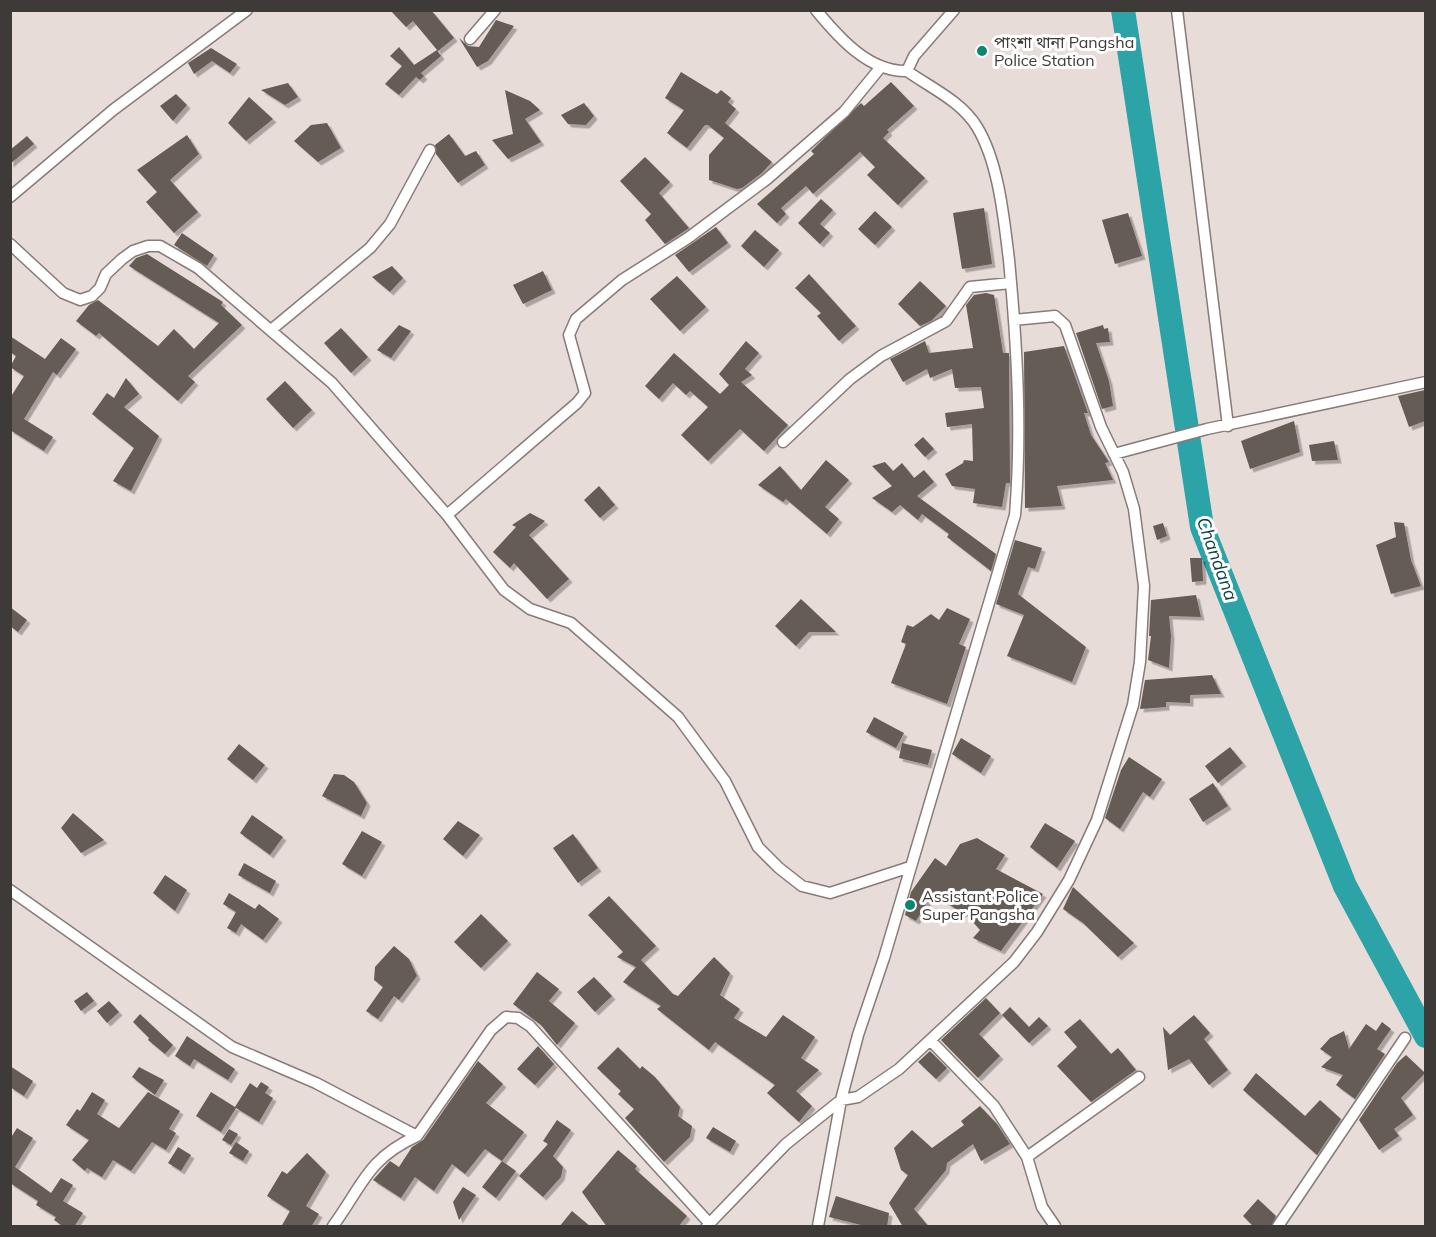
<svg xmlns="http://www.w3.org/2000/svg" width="1436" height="1237" viewBox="0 0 1436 1237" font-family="Mulish,'Noto Sans Bengali',sans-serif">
	<defs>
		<filter id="shadow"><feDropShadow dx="3.5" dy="3.5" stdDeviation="0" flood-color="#0004"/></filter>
	</defs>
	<rect width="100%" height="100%" fill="#e8dcd8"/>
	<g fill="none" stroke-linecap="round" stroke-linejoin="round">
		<path stroke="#2ca3a7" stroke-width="24" d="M1123,10L1202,527L1345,886L1426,1036"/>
	</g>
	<path fill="#655b57" filter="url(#shadow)" d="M390,10H431L454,38L438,51L413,21L406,27Z
		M496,20L514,26L488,61L477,67L459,38L468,46L479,47Z
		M399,47L414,65L437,50L441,56L421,73L424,76L420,80L416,77L399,95L385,84L402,66L390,56Z
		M211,48L237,64L230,73L212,61L194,74L188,63Z
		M681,72L717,94L721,90L731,98L728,102L736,109L725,123L772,162L762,173L742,188L737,189L709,180V155L724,138L708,125H705L687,148L667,133L684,110L665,98Z
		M891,82L914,106L887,130L889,132L883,138L925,178L898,205L867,175L875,167L860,152L813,194L806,186L781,208L786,214L777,223L757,204L814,154L811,151L861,103L864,106Z
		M288,83L298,97L285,105L261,90Z
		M505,90L530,101L540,110L525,119L541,142L508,159L492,140L513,134Z
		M176,94L187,105L173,121L160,106Z
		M249,97L273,119L246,141L228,123Z
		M584,103L594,116L586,125L568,124L561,115Z
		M327,123L341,148L318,162L294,141L311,125Z
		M449,134L465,156L476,151L485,165L458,183L436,154L435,145Z
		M187,135L199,154L170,180L198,212L174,233L146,202L157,192L137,170Z
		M27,136L34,144L10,164V150Z
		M645,157L670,182L659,193L689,228L665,244L645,220L651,214L620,181Z
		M821,199L833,210L820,224L830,233L820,244L798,223Z
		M984,208L992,264L962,269L953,213Z
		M875,211L892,227L875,245L858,229Z
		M1128,213L1142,256L1115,264L1102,220Z
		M716,227L728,243L689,272L675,255Z
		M755,230L779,250L764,267L741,246Z
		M182,233L214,255L207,266L174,245Z
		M147,254L223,302L221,305L242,325L188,376L195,382L178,401L99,333L96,336L76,321L89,305L98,300L158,346L174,329L194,349L219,323L129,266L136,258Z
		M392,266L403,278L390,292L372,277Z
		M543,271L552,290L523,304L513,285Z
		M809,274L856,326L839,341L817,316L821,313L795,288Z
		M677,276L706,307L680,331L650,299Z
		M920,281L946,306L931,321L920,326L898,304Z
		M986,293L994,295L1003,353H1009L1010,483H1006L1002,507L973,503L975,489L952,486L945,474L963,463L964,460L973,461L972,424L947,427L945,413L984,408L981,387L955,388L952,369L930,378L927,369L903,382L890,359L925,341L929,353L973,348L966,305L974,295Z
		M399,325L411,331L391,358L377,350Z
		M1103,325L1104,329L1108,328L1110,342L1096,343L1109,381L1113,406L1102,409L1076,333Z
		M341,328L368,357L351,373L324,343Z
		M10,336L45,359L61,338L76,349L57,375L53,372L24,419L53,437L44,451L10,430V398L24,376L10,367L16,356L10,352Z
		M746,341L759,353L745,369L752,375L741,382L788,425L764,451L740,429L708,461L681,435L708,407L690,391L686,395L673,383L659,399L645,386L674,353L720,394L729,385L719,374Z
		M1064,346L1088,413H1084L1091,435L1109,462L1105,463L1113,480L1057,486L1062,506L1025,508L1024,352Z
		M126,378L139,394L124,407L159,436L131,491L113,481L134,448L92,414L107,393L114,398Z
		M285,381L312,410L293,428L266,399Z
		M1425,390V421L1409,427L1398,396Z
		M1294,421L1300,452L1250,469L1241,441Z
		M923,437L934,449L925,457L914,445Z
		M1334,441L1338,460L1312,461L1309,445Z
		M826,460L849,480L825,507L839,519L827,534L786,499L783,502L758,485L780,466L801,490Z
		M885,462L893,471L902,463L914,478L924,470L934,482L917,496L996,554L991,571L947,537L949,534L922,514L918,520L900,505L892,512L872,498L892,486L872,466Z
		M599,486L615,505L600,518L584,500Z
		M530,513L545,521L529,535L569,579L547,599L514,563L510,568L493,552L516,527L512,525Z
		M1394,522L1404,523L1411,560L1421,586L1391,594L1376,545L1396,537Z
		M1163,523L1167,536L1157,540L1153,526Z
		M1015,540L1042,548L1035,569L1028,567L1018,594L1086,647L1072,682L1007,656L1024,615L996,604Z
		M1190,558H1202L1203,581L1192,582Z
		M1196,595L1201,617L1169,616L1171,636L1169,668L1148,660L1151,636H1149L1151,600Z
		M801,599L836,632H809L796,646L775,626Z
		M10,607L27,620L18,632L10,626Z
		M947,608L970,619L959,644L966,647L947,704L891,683L906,644L901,642L907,625L913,627L931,614L939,620Z
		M1212,675L1221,694L1190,695V703L1166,702V707L1140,709L1145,680Z
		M874,717L904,733L896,748L866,732Z
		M961,738L991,756L981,773L952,754Z
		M902,743L932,750L928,765L899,758Z
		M239,744L265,765L253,780L227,759Z
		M1230,747L1243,763L1218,783L1205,766Z
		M1129,757L1162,779L1150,797L1143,792L1120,829L1105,818L1121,770Z
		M334,774L344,775L354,782L367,803L361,816L322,796Z
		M1213,783L1228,806L1203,822L1189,799Z
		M73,813L104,840L81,853L61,828Z
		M252,815L283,837L270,855L240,833Z
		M458,821L480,835L463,856L443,839Z
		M1045,823L1075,841L1057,868L1030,847Z
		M362,831L382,842L362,876L342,864Z
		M573,834L598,868L578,883L553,848Z
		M977,838L1005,855L996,869L1043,894L1001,951L973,938L980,930L964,912L963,914L933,893L916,921L905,915L911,892L935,858L946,866L960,844Z
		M244,863L276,881L270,893L238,875Z
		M165,875L187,890L175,911L153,893Z
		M1073,887L1134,943L1118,957L1083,923L1063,909Z
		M229,893L255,909L259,904L279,919L263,940L241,924L236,933L227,928L236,912L223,904Z
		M609,896L656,946L641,960L673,994L678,996L714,957L730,973L720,995L740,1009L734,1018L766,1037L783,1015L815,1037L801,1058L819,1070L796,1091L812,1106L799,1122L767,1093L775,1085L715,1042L709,1050L657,1009L661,1006L623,982L636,967L617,957L623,952L588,915Z
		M481,914L508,941L481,968L454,942Z
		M394,946L409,959L417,976L399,1000L394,996L378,1019L366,1011L383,987L374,980L375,967Z
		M537,972L559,989L549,1001L575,1023L557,1045L541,1025L513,1004Z
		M594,977L612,996L595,1012L577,992Z
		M87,992L94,1001L81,1011L74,1001Z
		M986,998L1000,1013L979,1034L1000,1056L978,1078L941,1040Z
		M109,1001L119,1012L107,1023L97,1011Z
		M1010,1007L1029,1027L1039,1017L1048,1026L1029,1043L1002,1015Z
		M140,1014L173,1045L165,1054L148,1040L149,1038L133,1022Z
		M1194,1015L1210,1033L1204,1039L1228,1070L1209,1085L1189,1059L1168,1070L1163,1027L1170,1035Z
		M1080,1019L1111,1054L1118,1048L1136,1070L1091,1102L1057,1066L1077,1047L1064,1032Z
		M1382,1022L1391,1029L1377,1049L1385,1054L1355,1099L1336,1085L1343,1075L1321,1067L1332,1057L1320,1049L1330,1038L1344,1031L1349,1049L1366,1024L1376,1031Z
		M187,1036L235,1069L228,1080L194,1059L190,1066L175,1056Z
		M538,1046L554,1064L535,1085L517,1069Z
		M618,1047L640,1069L642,1066L655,1077L680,1107L678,1116L692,1126L690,1137L664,1162L625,1118L634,1109L618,1094L621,1091L597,1068Z
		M930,1051L947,1068L936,1079L918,1062Z
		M1406,1055L1425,1073L1401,1098L1413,1115L1394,1129L1399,1136L1379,1150L1359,1120L1397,1063Z
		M478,1061L503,1084L486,1103L524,1132L502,1161L485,1149L465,1174L452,1164L434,1191L415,1177L401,1198L373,1180L390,1161L399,1167L412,1147L423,1140Z
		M10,1066L33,1081L24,1096L10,1087Z
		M139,1067L164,1080L155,1095L132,1077Z
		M1256,1073L1305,1116L1320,1100L1341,1119L1317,1155L1243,1090Z
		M261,1082L269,1087L265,1093L273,1098L259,1122L236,1108L221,1132L196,1116L211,1092L235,1107L250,1083L257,1088Z
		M92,1092L105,1100L97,1114L119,1128L148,1092L180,1111L169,1129L176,1133L166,1150L152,1142L131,1171L113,1160L102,1177L87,1168L85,1171L72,1160L89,1140L66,1125L77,1109L80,1111Z
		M980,1106L997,1124L1010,1144L981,1161L973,1144L947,1163L946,1170L914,1209L929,1227H903L889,1203L908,1175L901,1170L894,1148L912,1130L932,1148L964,1125L961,1121Z
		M557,1120L571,1130L553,1156L563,1167L561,1177L543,1197L519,1176L548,1144L543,1141Z
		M713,1127L736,1141L730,1152L706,1138Z
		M17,1128L33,1138L15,1167L51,1193L61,1178L73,1185L63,1201L83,1213L74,1227H64L54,1220L56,1217L36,1205L38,1201L10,1183V1139Z
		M229,1129L238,1134L231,1145L222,1140Z
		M236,1142L249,1151L243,1161L229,1153Z
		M178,1147L191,1155L181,1171L168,1163Z
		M618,1150L637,1166L635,1169L687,1216L678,1227H607L582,1192Z
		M307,1153L326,1172L306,1206L319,1214L311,1227H281L290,1211L267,1196L282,1171L287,1174Z
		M502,1161L516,1171L496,1198L482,1187Z
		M463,1187L476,1195L459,1220L453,1202Z
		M836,1196L889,1213L887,1227H869L829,1217Z
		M1258,1199L1276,1216L1271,1227H1254L1243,1216Z
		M572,1211L591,1227H559Z"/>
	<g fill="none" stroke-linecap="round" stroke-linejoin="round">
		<g stroke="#867b78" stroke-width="13">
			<path id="street" d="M816,10C839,38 869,72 907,71
				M1177,10L1228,426
				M470,39L495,10
				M10,197L113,110L247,10
				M10,244L63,293L80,300L92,296L100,288L106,274L122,259L133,251L148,246H160L198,268L332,383L447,515L504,590L530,609L571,623L678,717L725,781L758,847L779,868L802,886L830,893L910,867
				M271,330L370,248L390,224L430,150
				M783,442L850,379L881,356L946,321L970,287L1011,283
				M1114,454L1207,429L1426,382
				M447,515L577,403L585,393L569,335L576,319L622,280L688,238L767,179L844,112L880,68
				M10,890L232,1047L316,1083L417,1136L491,1030L506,1017L518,1018L530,1026L710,1224
				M930,1040L994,1106L1027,1157L1042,1207L1055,1226
				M1027,1157L1139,1077
				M333,1226C363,1185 367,1159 417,1136
				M707,1226L786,1144L841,1100L858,1097L899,1069L1014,962L1037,932L1069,880L1097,820L1133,705L1140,662L1144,586L1134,509L1123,472L1101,427L1065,325L1055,316L1014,320
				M818,1226L841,1100L858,1035L884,958L1015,515C1022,430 1017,346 1009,260C1004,220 999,163 977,127C961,101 931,88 907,71L914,56L954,10
				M1278,1226L1405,1038"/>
		</g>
		<use href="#street" stroke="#fff" stroke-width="10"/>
	</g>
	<g fill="#05886c" stroke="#fff" stroke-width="2">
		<circle cx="982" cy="51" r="6"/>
		<circle cx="910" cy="905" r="6"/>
	</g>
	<g text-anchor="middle" stroke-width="6" stroke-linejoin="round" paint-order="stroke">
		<g font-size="16" fill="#3e3a38" stroke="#fff" text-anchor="start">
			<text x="994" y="48">পাংশা থানা Pangsha<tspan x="994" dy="18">Police Station</tspan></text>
			<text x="922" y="902">Assistant Police<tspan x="922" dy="18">Super Pangsha</tspan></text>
		</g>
		<g font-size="18" font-style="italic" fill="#0e4244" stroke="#fff">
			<text transform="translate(1217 559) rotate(70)" y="6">Chandana</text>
		</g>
	</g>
	<rect width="1436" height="1237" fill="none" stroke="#3e3a38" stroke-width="24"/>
</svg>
